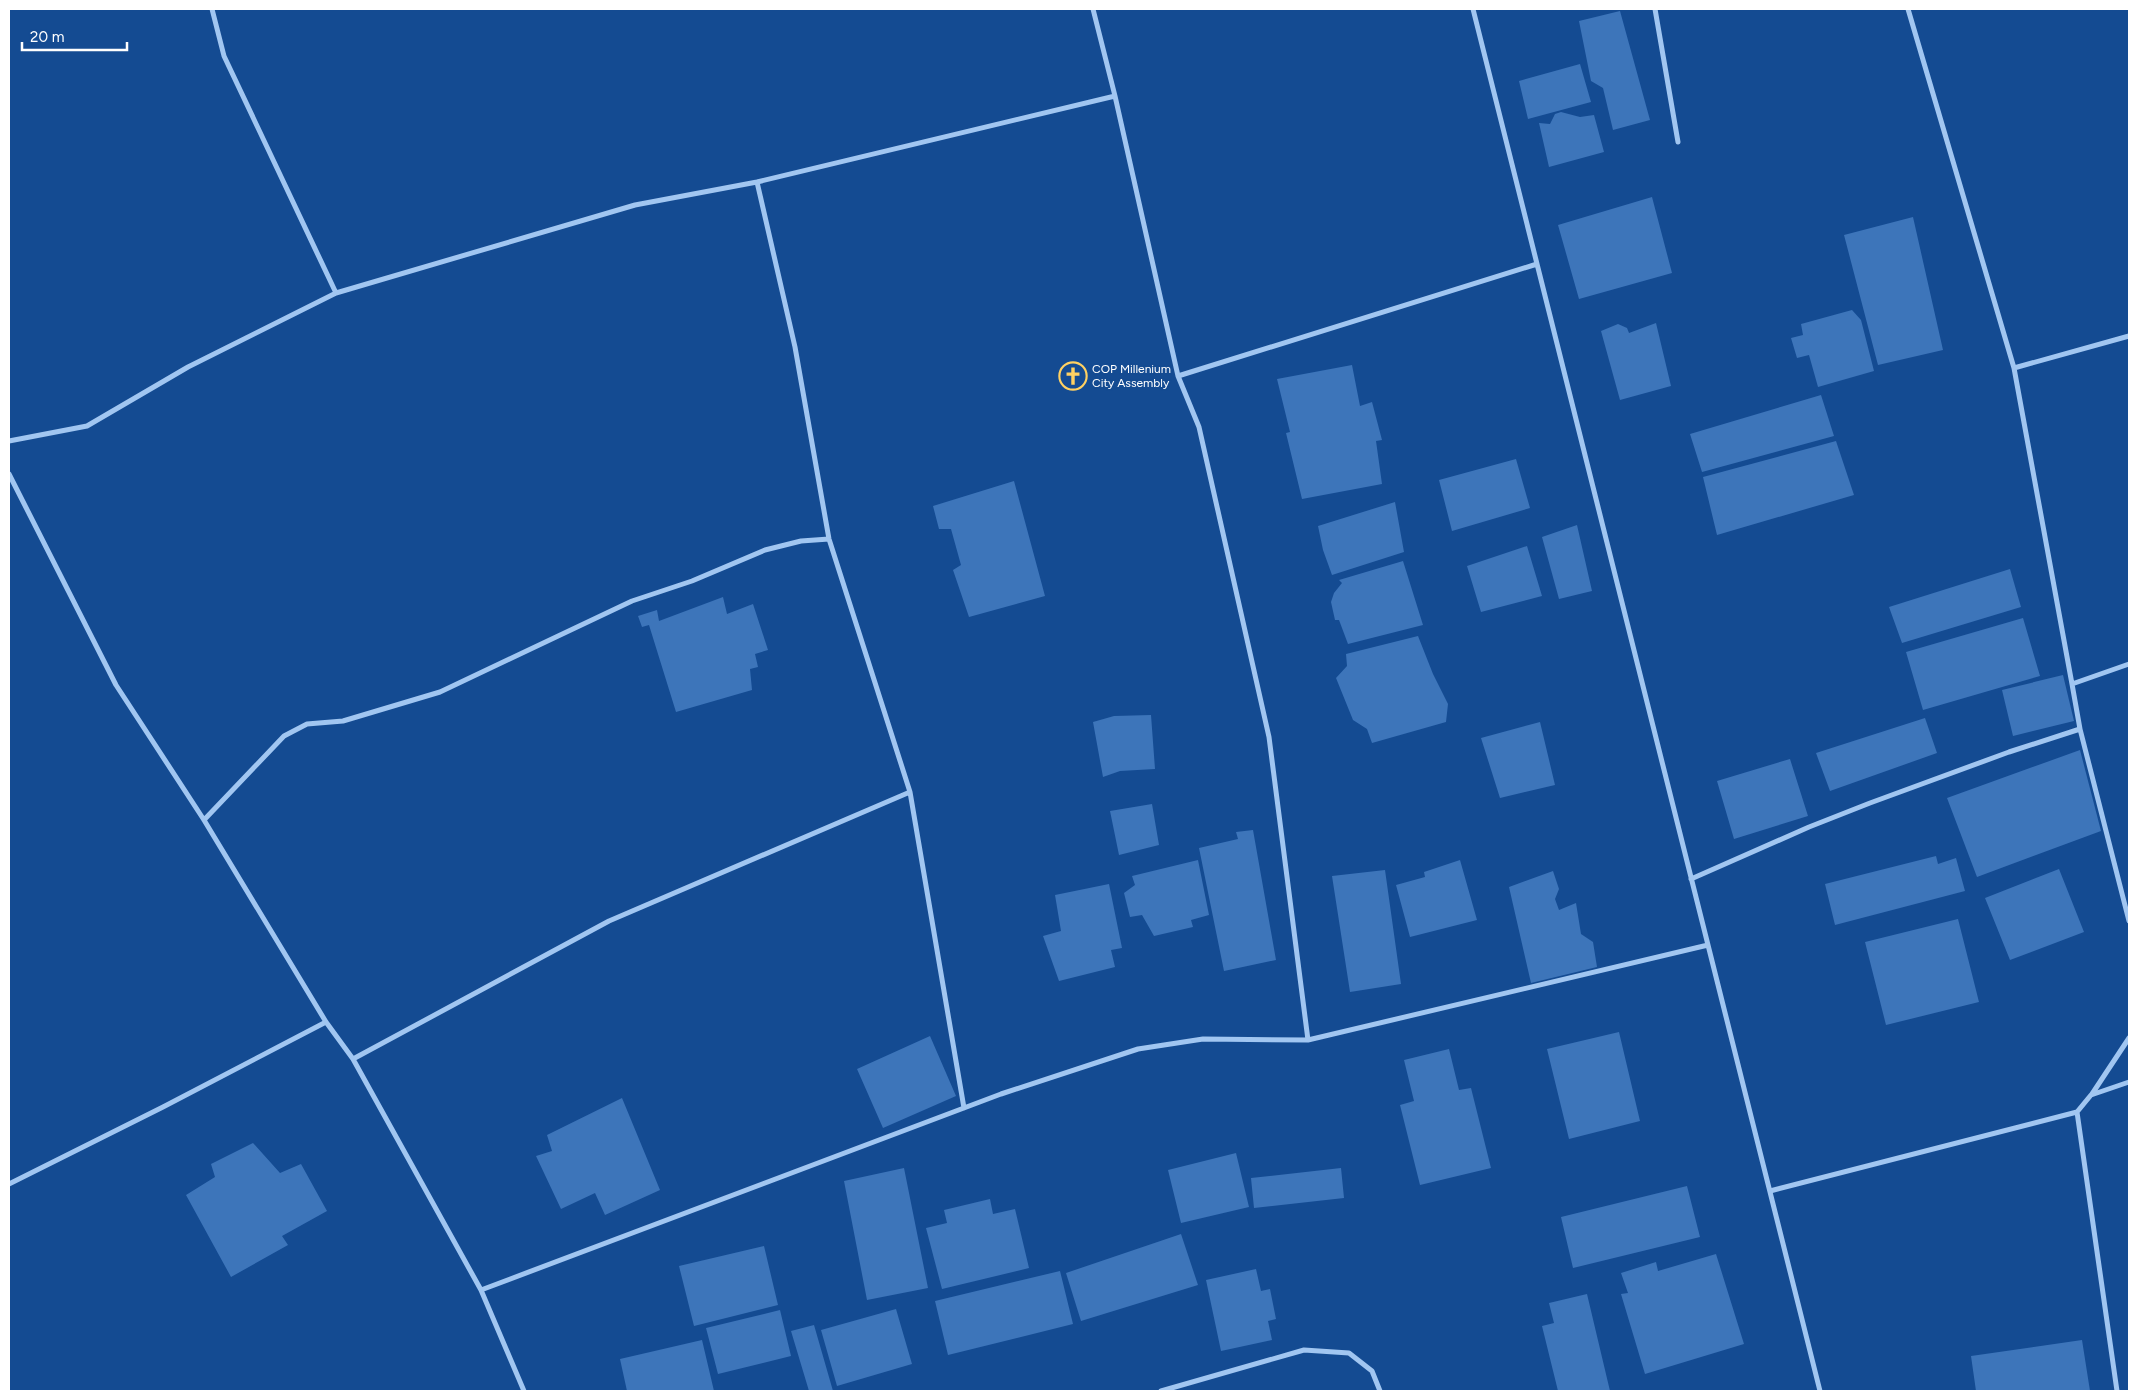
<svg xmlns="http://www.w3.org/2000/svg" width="2138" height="1400" viewBox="0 0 2138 1400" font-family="Figtree,sans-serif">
	<rect width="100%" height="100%" fill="#144b92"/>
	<path fill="#3d75ba" d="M1620,11L1650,120L1613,130L1603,88L1591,81L1579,21Z
		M1580,64L1591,102L1528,119L1519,81Z
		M1561,112L1580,117L1594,115L1604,152L1549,167L1539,123L1550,124L1555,114Z
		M1652,197L1672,273L1579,299L1558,225Z
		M1913,217L1943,350L1878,365L1844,235Z
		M1852,310L1861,320L1874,371L1818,387L1809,355L1797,358L1791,338L1803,335L1801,324Z
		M1656,323L1671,386L1620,400L1601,331L1618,324L1627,328L1629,333Z
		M1352,365L1360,406L1372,402L1382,440L1376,441L1382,484L1302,499L1286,433L1290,432L1277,379Z
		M1821,395L1834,436L1702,472L1690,434Z
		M1836,441L1854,495L1717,535L1703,477Z
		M1516,459L1530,508L1452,531L1439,480Z
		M1014,481L1045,596L969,617L953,570L961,565L951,529H939L933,506Z
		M1395,502L1404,552L1332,575L1323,550L1318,526Z
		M1577,525L1592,591L1559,599L1542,537Z
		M1527,546L1542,596L1481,612L1467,566Z
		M1403,561L1423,625L1348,644L1339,620H1335L1331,602L1334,593L1342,583L1339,580Z
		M2010,569L2021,607L1902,643L1889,607Z
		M723,597L727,614L753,604L768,650L755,654L758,667L750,669L752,690L676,712L649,625L642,627L638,616L657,610L659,621Z
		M2023,618L2040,676L1923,710L1906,652Z
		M1418,636L1433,674L1448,704L1446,722L1372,743L1367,729L1353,720L1336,678L1347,666L1346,654Z
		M2063,675L2074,721L2013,736L2002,690Z
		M1151,715L1155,769L1120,771L1103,777L1093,722L1114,716Z
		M1925,718L1937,753L1830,791L1816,753Z
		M1540,722L1555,785L1500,798L1481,738Z
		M2080,750L2101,831L1977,877L1947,798Z
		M1790,759L1808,816L1734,839L1717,781Z
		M1152,804L1159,845L1119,855L1110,811Z
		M1253,830L1276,960L1224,971L1199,848L1238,839L1236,832Z
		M1936,856L1938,864L1956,858L1965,891L1835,925L1825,884Z
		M1198,860L1209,915L1191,920L1193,927L1154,936L1142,915L1130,917L1124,893L1135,885L1132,876Z
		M1460,860L1477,920L1410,937L1396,885L1425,877L1424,872Z
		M2059,869L2084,932L2010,960L1985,898Z
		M1385,870L1401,984L1350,992L1332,876Z
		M1553,871L1559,889L1555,899L1559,910L1576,903L1581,934L1593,942L1597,967L1531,983L1509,887Z
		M1109,884L1122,948L1111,950L1115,967L1059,981L1043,936L1061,931L1055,895Z
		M1958,919L1979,1002L1886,1025L1865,942Z
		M1619,1032L1640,1121L1569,1139L1547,1049Z
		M930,1036L956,1096L883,1128L857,1069Z
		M1449,1049L1459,1090L1471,1088L1491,1168L1420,1185L1400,1105L1414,1101L1404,1060Z
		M622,1098L660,1190L605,1215L595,1193L561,1209L536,1156L552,1151L547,1135Z
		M253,1143L280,1173L301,1164L327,1211L282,1236L288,1245L231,1277L186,1195L215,1177L211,1164Z
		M1236,1153L1249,1207L1181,1223L1168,1170Z
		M904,1168L928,1288L867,1300L844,1181Z
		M1341,1168L1344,1198L1254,1208L1251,1178Z
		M1687,1186L1700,1237L1573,1268L1561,1217Z
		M990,1199L993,1214L1015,1209L1029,1268L942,1289L926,1228L947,1223L944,1210Z
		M1181,1234L1198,1285L1081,1321L1066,1273Z
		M764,1246L778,1305L694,1326L679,1266Z
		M1716,1254L1744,1344L1645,1374L1621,1294L1628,1293L1621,1273L1656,1262L1658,1271Z
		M1256,1269L1261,1291L1270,1289L1276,1319L1268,1321L1272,1340L1221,1351L1206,1280Z
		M1060,1271L1073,1324L948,1355L935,1301Z
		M1587,1294L1610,1391H1558L1542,1326L1554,1323L1549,1303Z
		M896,1309L912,1364L837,1386L821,1330Z
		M780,1310L791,1356L718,1374L706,1328Z
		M814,1325L833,1391H809L791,1331Z
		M702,1340L714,1391H627L620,1359Z
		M2082,1340L2090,1391H1976L1971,1356Z"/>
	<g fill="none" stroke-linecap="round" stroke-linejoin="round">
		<path stroke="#a1c6f1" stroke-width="5" d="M212,9L224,56L336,293
			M1093,9L1115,96L1178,376L1199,427L1269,737L1308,1040
			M1473,9L1820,1391
			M1655,9L1678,142
			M1908,9L2014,368L2072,684
			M2014,368L2129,336
			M1178,376L1537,264
			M9,441L87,426L188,367L336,293L635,205L757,182L1115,96
			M9,474L116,685L204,820L326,1022L353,1059L481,1290L524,1391
			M2080,729L2129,921
			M910,792L964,1108
			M204,820L284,736L307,724L343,721L440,692L632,601L692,581L765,550L801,541L829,539
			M1691,879L1809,827L1870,803L2009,752L2080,729L2072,684L2129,664
			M353,1059L609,921L910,792L829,539L795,347L757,182
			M2092,1094L2129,1038
			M2077,1112L2117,1391
			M9,1184L163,1107L326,1022
			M1770,1191L2077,1112L2091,1095L2129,1082
			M481,1290L1001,1094L1138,1049L1203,1039L1308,1040L1708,945
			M1161,1391L1304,1350L1349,1353L1372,1371L1380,1391"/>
	</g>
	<defs>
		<g id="church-ring" transform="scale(1.4375)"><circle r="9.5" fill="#144b92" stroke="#ffd162" stroke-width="1.5"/><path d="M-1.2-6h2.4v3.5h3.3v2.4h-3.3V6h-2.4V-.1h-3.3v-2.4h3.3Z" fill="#ffd162"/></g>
	</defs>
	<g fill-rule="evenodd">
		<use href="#church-ring" x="1073" y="376"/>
	</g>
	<g text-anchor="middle" stroke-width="4" stroke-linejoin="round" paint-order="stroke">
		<g font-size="12" fill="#fff" stroke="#144b92" text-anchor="start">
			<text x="1092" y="373">COP Millenium<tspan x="1092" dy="14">City Assembly</tspan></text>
		</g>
	</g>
	<rect width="2138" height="1400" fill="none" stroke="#ffffff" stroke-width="20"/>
	<path d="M22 42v8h105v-8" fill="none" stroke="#ffffff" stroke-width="2.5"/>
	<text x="30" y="42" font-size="15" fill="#ffffff" stroke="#144b92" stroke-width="4" paint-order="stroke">20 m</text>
</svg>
